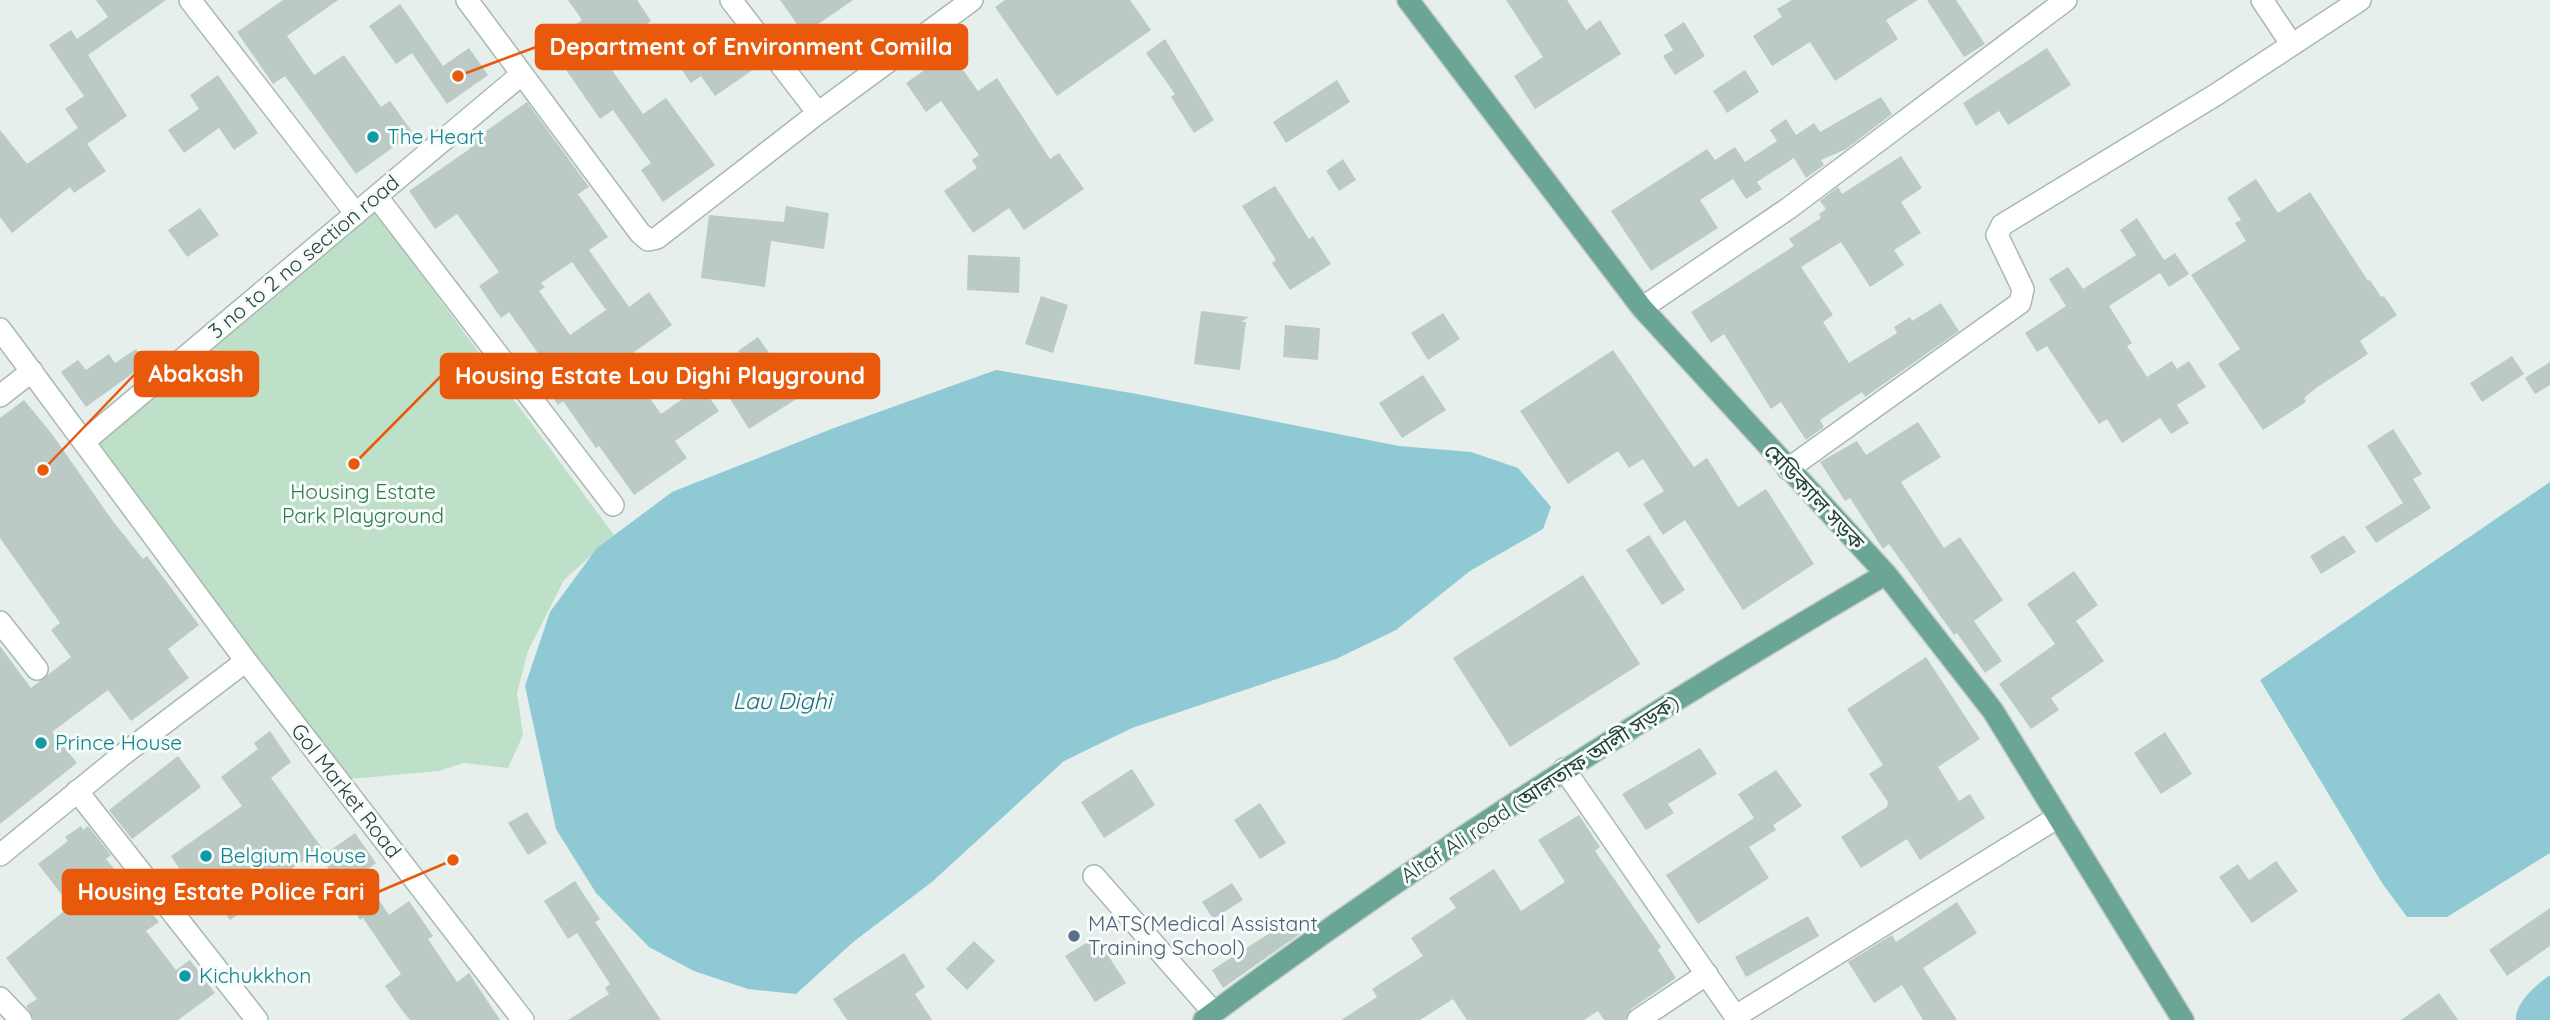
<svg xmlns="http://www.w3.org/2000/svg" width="2550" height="1020" viewBox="0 0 2550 1020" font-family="Quicksand,'Noto Sans Bengali',sans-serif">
	<rect width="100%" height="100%" fill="#e6efeb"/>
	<path fill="#bfe0c8" d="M375,212L614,535L564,580L528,651L517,693L523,735L508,768L464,763L439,771L349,779L219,619L94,442Z"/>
	<path fill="#8ec9d4" d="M996,370L1137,394L1399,446L1471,452L1518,468L1551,507L1543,529L1470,571L1396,630L1336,659L1132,728L1064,761L933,881L852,943L796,994L748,989L694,971L649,947L596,893L556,829L525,686L550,612L597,548L672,492L834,428Z
		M2550,482V853L2447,917H2407L2382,883L2260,680Z
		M2550,975V1020H2516C2515,1003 2536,985 2550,975Z"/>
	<path fill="#bbcac4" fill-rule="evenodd" d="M96,0H166L88,55L127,116L87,144L106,171L74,193L70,187L12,233L0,217V130L27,164L78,128L65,109L84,96L49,45L71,30L77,39L108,17Z
		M283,0H338L287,36L314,75L344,55L381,107L390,101L413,133L356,174L285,76L273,84L237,32Z
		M568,0H637L651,21L602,56L643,114L666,98L715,165L663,202L641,170L651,163L613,110L600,119L548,44L582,20Z
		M780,0H853L804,34Z
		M1005,0H1130L1151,30L1057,96L995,7Z
		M1506,0H1567L1586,30L1600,20L1621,54L1535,109L1514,76L1543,57Z
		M1792,0H1918L1886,20L1898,39L1835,81L1810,42L1772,66L1753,36L1782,17L1777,9Z
		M1927,0H1956L1985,44L1964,57Z
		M400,4L443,66L469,48L488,75L447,104L412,53L396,64L369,26Z
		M1684,22L1705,56L1675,75L1663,56L1673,50L1664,35Z
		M732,31L757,67L715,96L701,76L691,83L680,67Z
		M1165,39L1214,120L1194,133L1171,97L1175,94L1146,53Z
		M2047,48L2071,85L2008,125L1999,111L1976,126L1963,103Z
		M950,52L978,91L997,78L1050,159L1059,153L1084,189L1024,230L1009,208L973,233L944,191L977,168L972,160L979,155L941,101L926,112L906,83Z
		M1745,70L1759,92L1727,113L1713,91Z
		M218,75L258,133L234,150L219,128L184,153L168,130L199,109L190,95Z
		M1337,80L1350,102L1286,143L1273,122Z
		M1881,97L1892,114L1846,149L1821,160L1824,165L1806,178L1794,158L1757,182L1762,189L1746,199L1733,179L1700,200L1718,228L1651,271L1611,211L1707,149L1715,160L1735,147L1745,162L1777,141L1770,130L1786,119L1796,135L1814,123L1820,132Z
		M527,102L589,187L578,194L608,237L589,250L629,307L649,292L672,325L623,360L661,414L701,386L719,411L675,441L687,458L634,495L599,446L596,448L563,401L558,405L529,364L540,356L509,312L501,318L479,286L499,272L457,214L435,229L409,191L471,148L468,144ZM572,262L606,310L570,335L539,291L545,287L541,283Z
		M1901,156L1922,188L1901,202L1921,233L1894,250L1904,265L1870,287L1841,242L1801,267L1833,315L1823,322L1849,363L1897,333L1894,327L1910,317L1912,321L1941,303L1959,331L1885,383L1865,397L1862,392L1820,420L1824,427L1806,440L1781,402L1771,409L1724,334L1711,343L1691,312L1794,246L1789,239L1821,218L1819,214L1826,209L1820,201L1838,187L1842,194Z
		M1343,159L1356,180L1339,191L1326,171Z
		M2256,179L2278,213L2310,192L2368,281L2370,280L2381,297L2384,296L2397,315L2360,341L2368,354L2316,388L2304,398L2306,402L2263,430L2218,364L2240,349L2191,275L2246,241L2235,223L2241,220L2227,198Z
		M1275,186L1309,239L1313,236L1331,264L1290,290L1272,263L1276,260L1242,206Z
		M786,206L829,213L824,249L771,241L765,287L701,278L709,215L784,222Z
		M200,208L219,235L187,257L168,230Z
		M2137,218L2164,260L2175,253L2189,274L2169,287L2160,273L2109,306L2132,343L2127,346L2147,377L2172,361L2177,369L2189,361L2206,387L2177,405L2189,423L2171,434L2160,418L2122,443L2107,419L2099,424L2047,346L2037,352L2025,333L2066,306L2049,279L2068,267L2083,289L2136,255L2120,230Z
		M968,255L1020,257L1019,293L967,290Z
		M1041,296L1068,305L1053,353L1025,344Z
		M1201,311L1249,317L1241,322H1246L1240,370L1194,364Z
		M1443,313L1460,339L1428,360L1411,333Z
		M1285,325L1320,328L1318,360L1283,357Z
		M758,337L774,360L782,355L806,393L749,429L725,391L753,373L738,351Z
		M136,349L147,363L86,407L61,372L78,360L86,370L109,354L115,363Z
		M1613,350L1694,467L1707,458L1738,507L1766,489L1814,564L1743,610L1685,520L1663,535L1643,504L1664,491L1643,459L1629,468L1618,451L1568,484L1520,411Z
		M2512,356L2524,374L2482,402L2470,383Z
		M2550,362V385L2535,394L2525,378Z
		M1423,375L1446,410L1402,438L1379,403Z
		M24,400L52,434L112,520L143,559L147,556L199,625L168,649L189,678L131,721L108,690L52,732L77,763L0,824V646L31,688L71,657L51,630L60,623L0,538V418Z
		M1918,422L1941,457L1901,482L1944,548L1960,537L2003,600L1974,621L2002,661L1985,673L1957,633L1954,635L1889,544L1883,549L1850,498L1845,501L1820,462L1857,441L1866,455Z
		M2393,429L2422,474L2413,479L2431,508L2376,543L2365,527L2403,503L2367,446Z
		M1649,535L1685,590L1662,605L1626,550Z
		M2344,535L2356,552L2321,574L2310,556Z
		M2074,571L2098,605L2076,621L2104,661L2051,698L2059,710L2031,729L1999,684L2055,644L2027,604Z
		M1583,575L1640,664L1510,747L1453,658Z
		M1926,657L1980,739L1938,767L1959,801L1970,794L1985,818L1920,860L1907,839L1861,868L1841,837L1887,807L1888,802L1869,774L1883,765L1847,709Z
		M270,731L291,762L271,778L322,848L274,881L278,887L230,920L203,882L193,889L171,856L242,806L221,777L258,749L254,743Z
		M2165,732L2192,774L2161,794L2134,753Z
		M1700,748L1717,774L1668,804L1674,813L1646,830L1622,794Z
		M178,756L201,787L132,839L109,810Z
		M1132,769L1155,805L1104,838L1081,802Z
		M1776,770L1802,806L1773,825L1776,830L1749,847L1769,878L1698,924L1666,875L1754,818L1738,794Z
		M1260,803L1286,843L1260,859L1234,820Z
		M527,812L547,843L528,855L508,823Z
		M1579,815L1600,847L1595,851L1661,947L1658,950L1676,978L1631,1009L1625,1020H1604L1598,1011L1584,1020H1467L1453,999L1420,1020H1341L1377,997L1372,989L1423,956L1411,938L1456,908L1449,898L1494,869L1521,911L1565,882L1538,840Z
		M81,826L83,830L88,826L111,855L106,859L159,922L146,931L176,970L190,960L215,993L178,1020H34L26,1006L37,999L6,958L68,908L63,902L66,900L38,864L68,841L65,837Z
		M355,833L376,863L361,874L389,915L409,901L433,936L428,939L457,982L469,973L500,1020H410L401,1009L385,986L401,974L363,918L360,920L321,857Z
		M2276,861L2298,891L2252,923L2219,877L2238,864L2249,880Z
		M575,881L600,919L595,922L661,1020H568L609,994L605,988L610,984L577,933L568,939L544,901Z
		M1232,883L1243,900L1213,919L1202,902Z
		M1957,902L1977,933L1923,968L1957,1020H1923L1902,985L1874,1003L1848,962L1892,935L1896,942Z
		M2550,908V946L2507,976L2489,950Z
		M1808,916L1819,936L1746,977L1735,957Z
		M1295,917L1304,931L1223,988L1212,970Z
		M1096,937L1126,983L1095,1002L1065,956Z
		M974,941L995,961L967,990L946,969Z
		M904,953L925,987L915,994L932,1020H847L833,999Z
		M2439,993L2458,1020H2401Z"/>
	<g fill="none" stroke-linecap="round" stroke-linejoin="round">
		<g stroke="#a8b8b2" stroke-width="24">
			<path id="minor" d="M190,0L356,214
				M467,0L640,233L648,240L657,238L818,113
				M731,0L818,113L972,0
				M2262,0L2292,45
				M377,197L613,505
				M1642,308L1789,208L2066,0
				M0,329L246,661L523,1020
				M0,396L32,371
				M85,441L522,74
				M1788,469L2020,303L2023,289L1997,235L2002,225L2217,94L2360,0
				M0,622L37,669
				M1564,769L1738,1020
				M77,791L257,1020
				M0,855L121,756L246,661
				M1094,876L1214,1013
				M0,998L21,1020
				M1736,1016L2058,817
				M1638,1020L1707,974"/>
		</g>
		<g stroke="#c2cac8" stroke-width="24">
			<path id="major" d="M1408,0L1642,308L1886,574L1993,711L2183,1020
				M1204,1020C1422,857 1651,711 1886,574"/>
		</g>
		<use href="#minor" stroke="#fff" stroke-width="21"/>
		<use href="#major" stroke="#6aa596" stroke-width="21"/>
	</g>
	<g fill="#0f9aa8" stroke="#f7fbf9" stroke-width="2.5">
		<circle cx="373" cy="137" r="7"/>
		<circle cx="41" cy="743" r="7"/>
		<circle cx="206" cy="856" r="7"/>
		<circle cx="185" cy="976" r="7"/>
	</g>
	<circle fill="#5c6f8a" stroke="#f7fbf9" stroke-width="2.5" cx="1074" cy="936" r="7"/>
	<g text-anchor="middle" stroke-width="6" stroke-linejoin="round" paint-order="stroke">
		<g font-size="21" fill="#0d838f" stroke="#f7fbf9" text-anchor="start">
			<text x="387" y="144">The Heart</text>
			<text x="55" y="750">Prince House</text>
			<text x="220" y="863">Belgium House</text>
			<text x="199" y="983">Kichukkhon</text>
		</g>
		<g font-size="21" fill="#24423a" stroke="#f7fbf9">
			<text transform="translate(304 257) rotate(-40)" y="7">3 no to 2 no section road</text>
			<text transform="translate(1814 497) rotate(47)" y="7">মেডিক্যাল সড়ক</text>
			<text transform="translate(1540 789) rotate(-33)" y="7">Altaf Ali road (আলতাফ আলী সড়ক)</text>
			<text transform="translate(346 791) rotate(52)" y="7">Gol Market Road</text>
		</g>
		<g font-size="21" fill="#2d7a4b" stroke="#f7fbf9">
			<text x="363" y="499">Housing Estate<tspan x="363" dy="24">Park Playground</tspan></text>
		</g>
		<g font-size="21" fill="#4e5e75" stroke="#f7fbf9" text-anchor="start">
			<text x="1088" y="931">MATS(Medical Assistant<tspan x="1088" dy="24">Training School)</tspan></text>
		</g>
		<g font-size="23" font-style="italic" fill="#1c6f80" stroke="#f7fbf9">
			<text x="782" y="709">Lau Dighi</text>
		</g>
	</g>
	<path fill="none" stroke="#e8590c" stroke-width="2.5" d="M458 76L536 47M43 470L135 374M354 464L441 376M453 860L378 892"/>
	<g fill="#e8590c" stroke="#f7fbf9" stroke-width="2.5">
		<circle cx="458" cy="76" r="7"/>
		<circle cx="43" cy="470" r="7"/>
		<circle cx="354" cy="464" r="7"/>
		<circle cx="453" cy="860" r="7"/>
	</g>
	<g fill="#e8590c" stroke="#e8590c" stroke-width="2.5">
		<rect x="536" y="25" width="431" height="44" rx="7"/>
		<rect x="135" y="352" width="123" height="44" rx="7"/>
		<rect x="441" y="354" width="438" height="44" rx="7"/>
		<rect x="63" y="870" width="315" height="44" rx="7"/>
	</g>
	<g font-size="23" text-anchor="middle" font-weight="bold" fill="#fff">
		<text x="751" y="55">Department of Environment Comilla</text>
		<text x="196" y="382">Abakash</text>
		<text x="660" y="384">Housing Estate Lau Dighi Playground</text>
		<text x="221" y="900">Housing Estate Police Fari</text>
	</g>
</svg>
